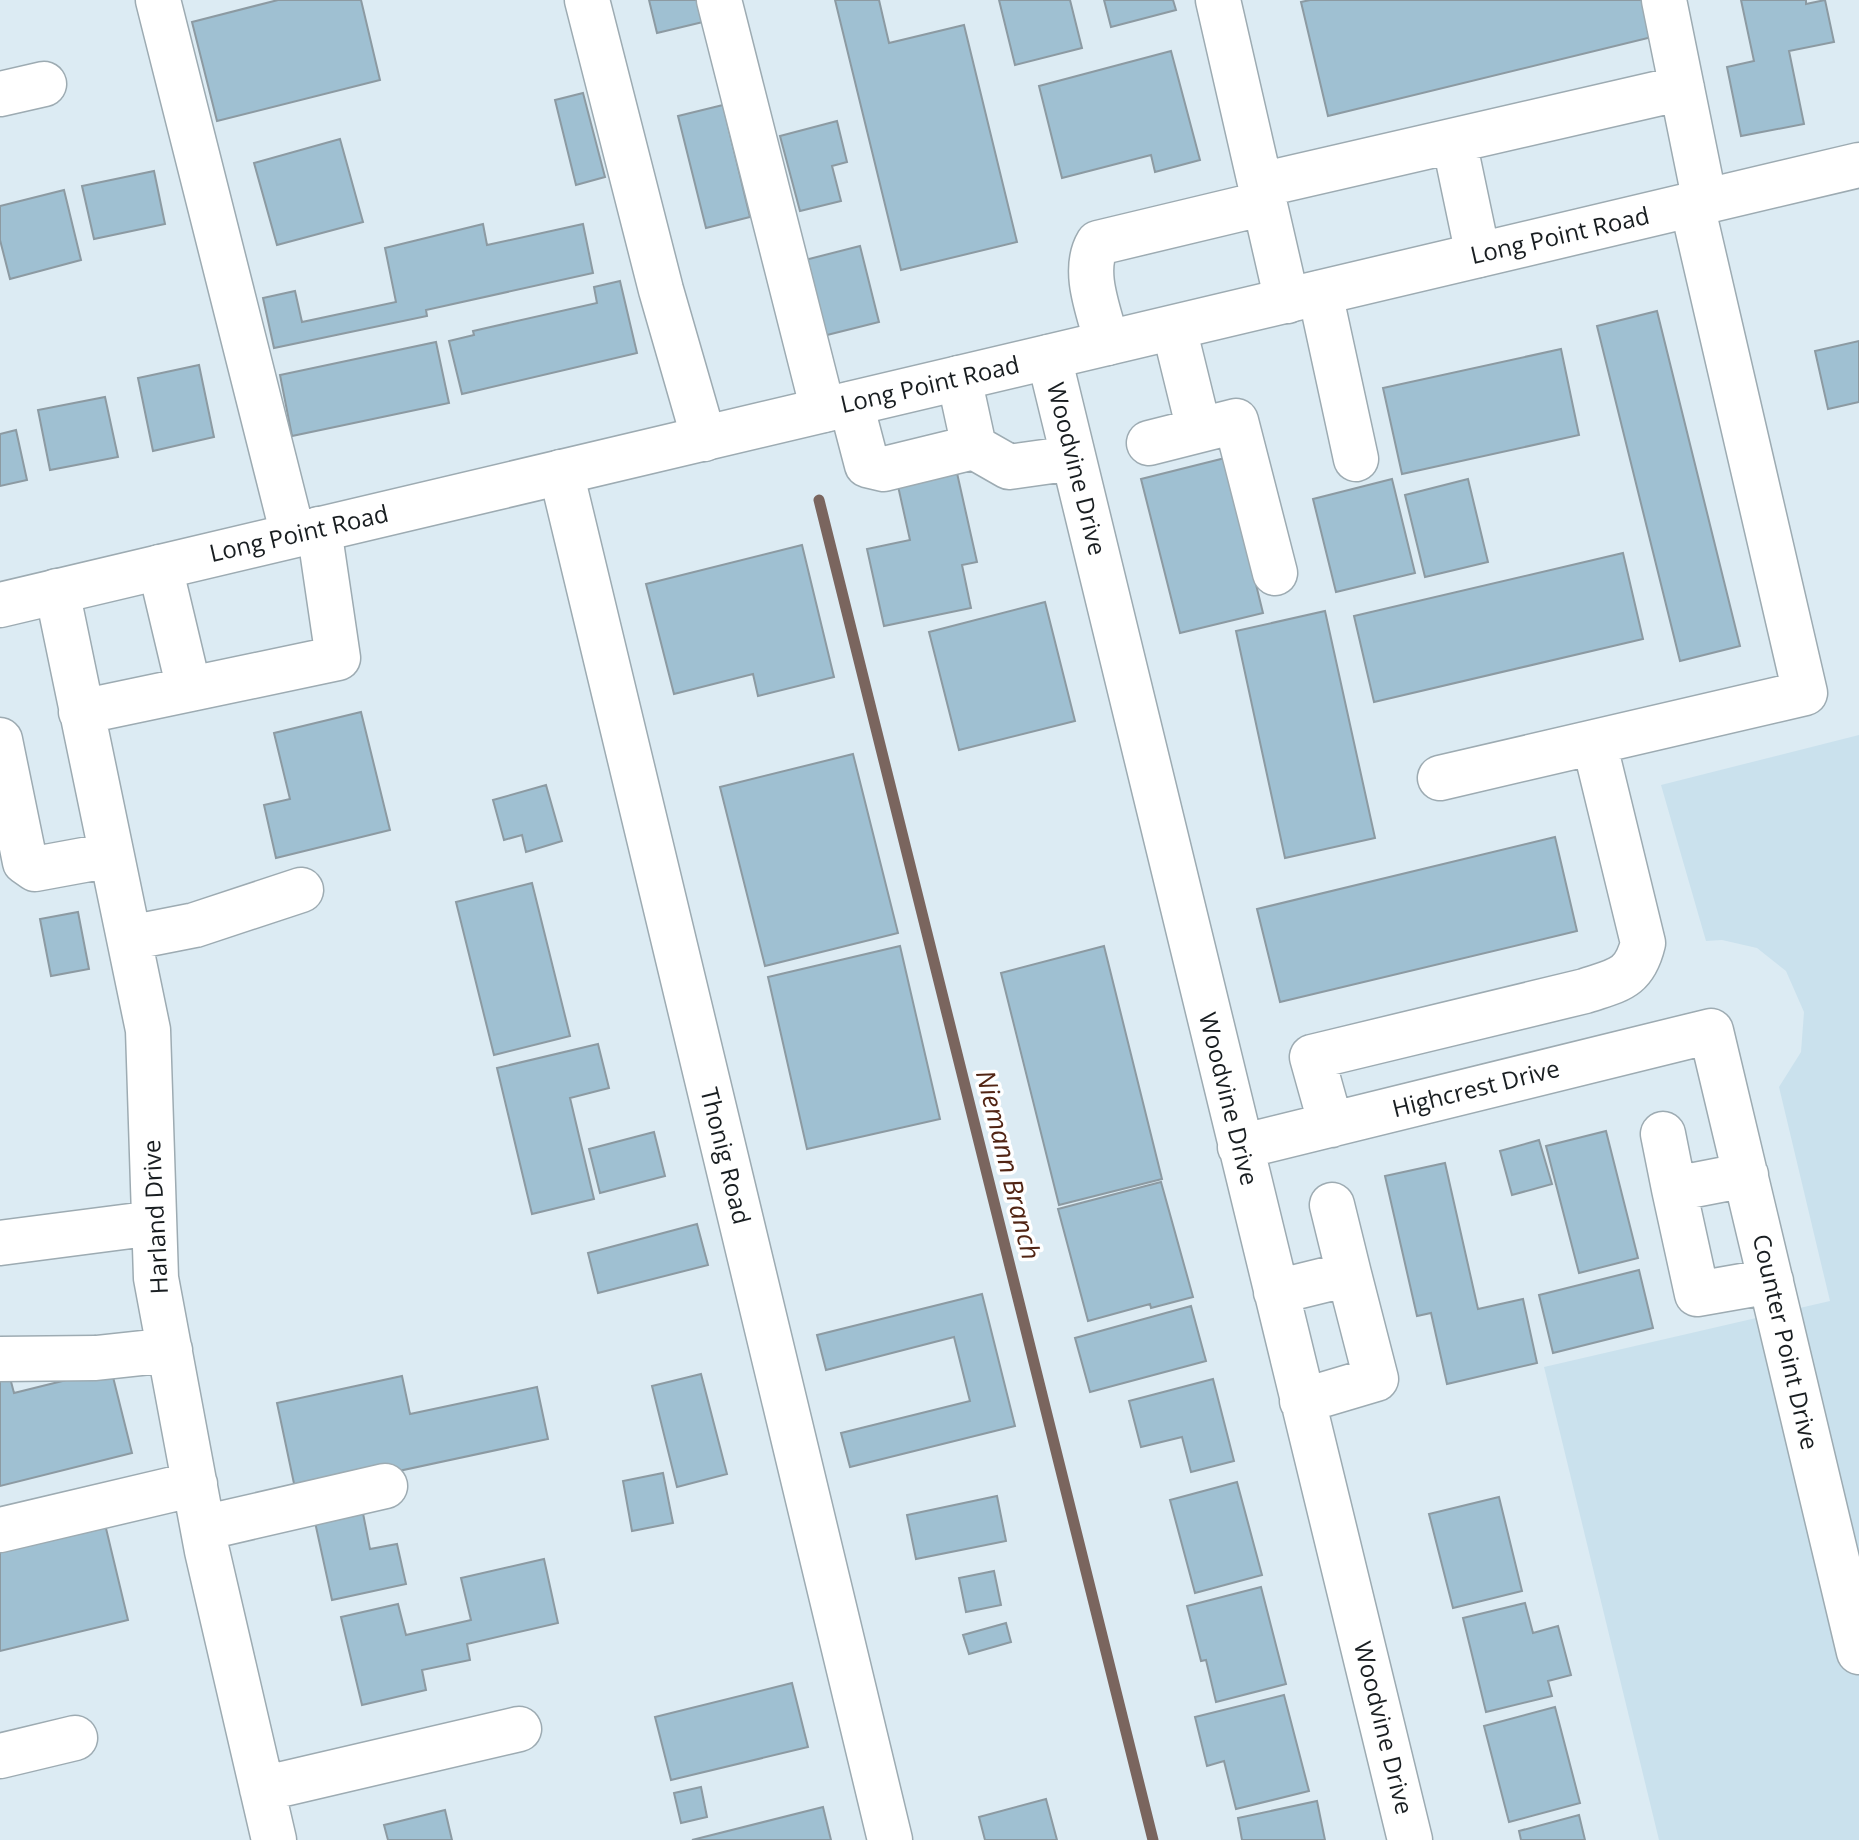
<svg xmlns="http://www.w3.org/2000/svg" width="1859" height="1840" viewBox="0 0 1859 1840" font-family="'Open Sans',sans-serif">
	<rect width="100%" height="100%" fill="#dcebf3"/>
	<path fill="#cae1ed" d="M1859,735V1840H1659L1544,1367L1830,1301L1779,1087L1801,1052L1804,1012L1786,971L1757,948L1722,940L1706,941L1661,785Z"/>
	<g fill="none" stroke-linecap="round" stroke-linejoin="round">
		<path stroke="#7a655e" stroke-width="11" d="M819,500L1153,1840"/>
	</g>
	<path fill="#9fc0d2" stroke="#8c9aa2" stroke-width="2" d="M278,0H361L380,80L217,121L192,22Z
		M649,0H697L703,22L657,33Z
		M835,0H879L889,43L964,25L1017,242L901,270Z
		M999,0H1070L1082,48L1015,65Z
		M1104,0H1173L1176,10L1111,27Z
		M1310,0H1643L1652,37L1328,116L1301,2Z
		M1741,0H1806V4L1825,0L1834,42L1789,51L1804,124L1741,136L1727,67L1754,61Z
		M1171,51L1200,160L1155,172L1151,155L1062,178L1039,86Z
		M583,93L605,177L576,185L555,100Z
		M723,105L750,217L706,228L678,116Z
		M837,121L847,162L832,166L841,201L800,211L780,136Z
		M340,139L363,222L277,245L254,163Z
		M154,171L165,224L94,239L82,186Z
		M64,190L81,260L10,279L0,240V206Z
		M483,224L487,245L583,224L593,273L426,310L427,316L274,348L263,298L295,291L302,322L396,302L385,248Z
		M860,246L879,322L823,336L805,260Z
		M620,281L637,353L462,394L449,341L474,335L473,331L597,303L594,287Z
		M1657,311L1740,646L1680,661L1597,326Z
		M1859,341V402L1828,409L1815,351Z
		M436,342L449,403L292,436L280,375Z
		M1561,349L1579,435L1402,474L1383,388Z
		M199,365L214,437L153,451L138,378Z
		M105,397L118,457L50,470L38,410Z
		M16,430L27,480L0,486V434Z
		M1225,458L1263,613L1180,633L1141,479Z
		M957,473L977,562L962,565L971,608L884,626L867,549L910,540L898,486Z
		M1392,479L1415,573L1336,592L1313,499Z
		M1468,479L1488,562L1425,577L1405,495Z
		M802,545L834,677L758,696L753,674L674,694L646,584Z
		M1623,553L1643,639L1374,702L1354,616Z
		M1045,602L1075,721L959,750L929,632Z
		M1325,611L1375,838L1285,858L1236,631Z
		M361,712L390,830L276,858L264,805L290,799L274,733Z
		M853,754L898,933L765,966L720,787Z
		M546,785L562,841L526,852L522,835L504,840L493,800Z
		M1555,837L1577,931L1280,1002L1257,909Z
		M532,883L570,1036L494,1055L456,902Z
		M78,912L89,969L51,976L40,919Z
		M900,946L940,1119L807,1149L768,977Z
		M1104,946L1162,1179L1059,1205L1001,973Z
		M598,1044L609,1088L570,1098L594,1199L532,1214L497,1068Z
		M1606,1131L1638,1258L1579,1273L1546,1146Z
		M654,1132L665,1176L600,1193L589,1149Z
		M1539,1140L1552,1184L1512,1195L1500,1151Z
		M1445,1163L1478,1309L1523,1299L1537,1363L1447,1384L1431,1313L1417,1316L1385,1176Z
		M1161,1182L1193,1297L1151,1308L1150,1304L1088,1321L1058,1209Z
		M697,1224L708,1265L598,1293L588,1253Z
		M1639,1270L1653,1328L1553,1353L1539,1295Z
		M982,1294L1015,1426L850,1467L841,1433L970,1401L954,1337L826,1370L817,1335Z
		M1191,1306L1206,1361L1090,1392L1075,1338Z
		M111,1369L132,1453L0,1486V1371L8,1370L14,1393Z
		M701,1374L727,1474L677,1487L652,1386Z
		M402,1376L410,1414L537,1387L548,1439L296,1493L277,1403Z
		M1213,1379L1234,1461L1191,1472L1182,1437L1141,1447L1129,1401Z
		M663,1473L673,1523L632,1531L623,1481Z
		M1237,1482L1262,1575L1195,1593L1170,1500Z
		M997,1496L1006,1541L916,1559L907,1515Z
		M1499,1497L1522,1591L1453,1608L1429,1514Z
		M361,1503L370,1549L397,1544L406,1584L332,1600L313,1513Z
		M104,1520L128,1620L0,1651V1545Z
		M544,1559L558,1623L467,1644L470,1660L422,1670L426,1690L362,1705L341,1617L398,1604L406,1635L471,1620L461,1578Z
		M994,1571L1001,1605L966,1612L959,1578Z
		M1261,1587L1286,1684L1216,1702L1206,1660L1201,1661L1187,1606Z
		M1525,1603L1533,1633L1558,1626L1571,1675L1548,1681L1552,1696L1486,1712L1463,1618Z
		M1006,1623L1011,1642L969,1654L963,1635Z
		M792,1683L808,1747L671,1780L655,1717Z
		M1284,1695L1309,1791L1236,1809L1224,1761L1207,1766L1195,1717Z
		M1555,1707L1580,1803L1509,1822L1484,1726Z
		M701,1787L707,1817L681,1823L674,1793Z
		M1046,1799L1057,1840H985L979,1817Z
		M1317,1801L1325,1840H1242L1238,1818Z
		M823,1807L831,1840H692Z
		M445,1810L452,1840H388L384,1825Z
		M1579,1815L1585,1840H1521L1519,1831Z"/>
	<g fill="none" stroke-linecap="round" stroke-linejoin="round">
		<g stroke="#9dabb2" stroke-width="47">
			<path id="minor" d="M158,0L293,535
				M587,0L661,290L704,439
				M719,0L823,410
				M1218,0L1287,301
				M1664,0L1705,202
				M0,94L44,84
				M1454,141L1478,255
				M1261,185L1682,88
				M1320,293L1356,459
				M1174,328L1199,430
				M1107,343C1100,314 1081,271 1098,243L1265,203
				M1049,357L1410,1840
				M851,404L867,465L884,469L974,447L959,378
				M1149,443L1236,421L1275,573
				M974,447L1009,467L1073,458
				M561,472L890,1840
				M160,567L189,689
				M57,591L148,1030L156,1278L207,1551L274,1840
				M81,712L338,658L319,529
				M0,740L25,862L35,869L111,855
				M1440,778L1805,693L1692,205
				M129,938L195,925L301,890
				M1331,1125L1312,1057L1585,991C1617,980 1634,980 1643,943L1594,742
				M1663,1134L1674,1189
				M1240,1147L1711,1031L1859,1652
				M1746,1175L1674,1189L1697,1294L1771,1281
				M1332,1205L1349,1274
				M0,1243L154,1223
				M1276,1292L1349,1274L1376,1379L1302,1401
				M0,1359L96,1358L170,1350
				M203,1528L385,1486
				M0,1530L195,1484
				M0,1756L75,1738
				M262,1789L519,1729"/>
		</g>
		<g stroke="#9dabb2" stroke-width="47">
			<path id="major" d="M0,605L1859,165"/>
		</g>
		<use href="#minor" stroke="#fff" stroke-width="44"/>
		<use href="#major" stroke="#fff" stroke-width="44"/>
	</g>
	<g text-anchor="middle" stroke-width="7" stroke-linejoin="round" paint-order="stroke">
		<g font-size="24" fill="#191e21" stroke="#fff">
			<text transform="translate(1560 236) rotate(-13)" y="8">Long Point Road</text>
			<text transform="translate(930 385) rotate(-13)" y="8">Long Point Road</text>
			<text transform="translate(1076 469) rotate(76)" y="8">Woodvine Drive</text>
			<text transform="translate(299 534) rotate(-13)" y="8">Long Point Road</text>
			<text transform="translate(1476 1089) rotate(-14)" y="8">Highcrest Drive</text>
			<text transform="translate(1228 1099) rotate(76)" y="8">Woodvine Drive</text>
			<text transform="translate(725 1156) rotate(76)" y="8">Thonig Road</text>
			<text transform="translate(156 1217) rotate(-93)" y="8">Harland Drive</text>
			<text transform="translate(1785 1342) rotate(77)" y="8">Counter Point Drive</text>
			<text transform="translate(1383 1728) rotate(76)" y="8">Woodvine Drive</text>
		</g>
		<g font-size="26" font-style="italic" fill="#512413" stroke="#fff">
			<text transform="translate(1008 1165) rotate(76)" y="9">Niemann Branch</text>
		</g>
	</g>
</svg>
